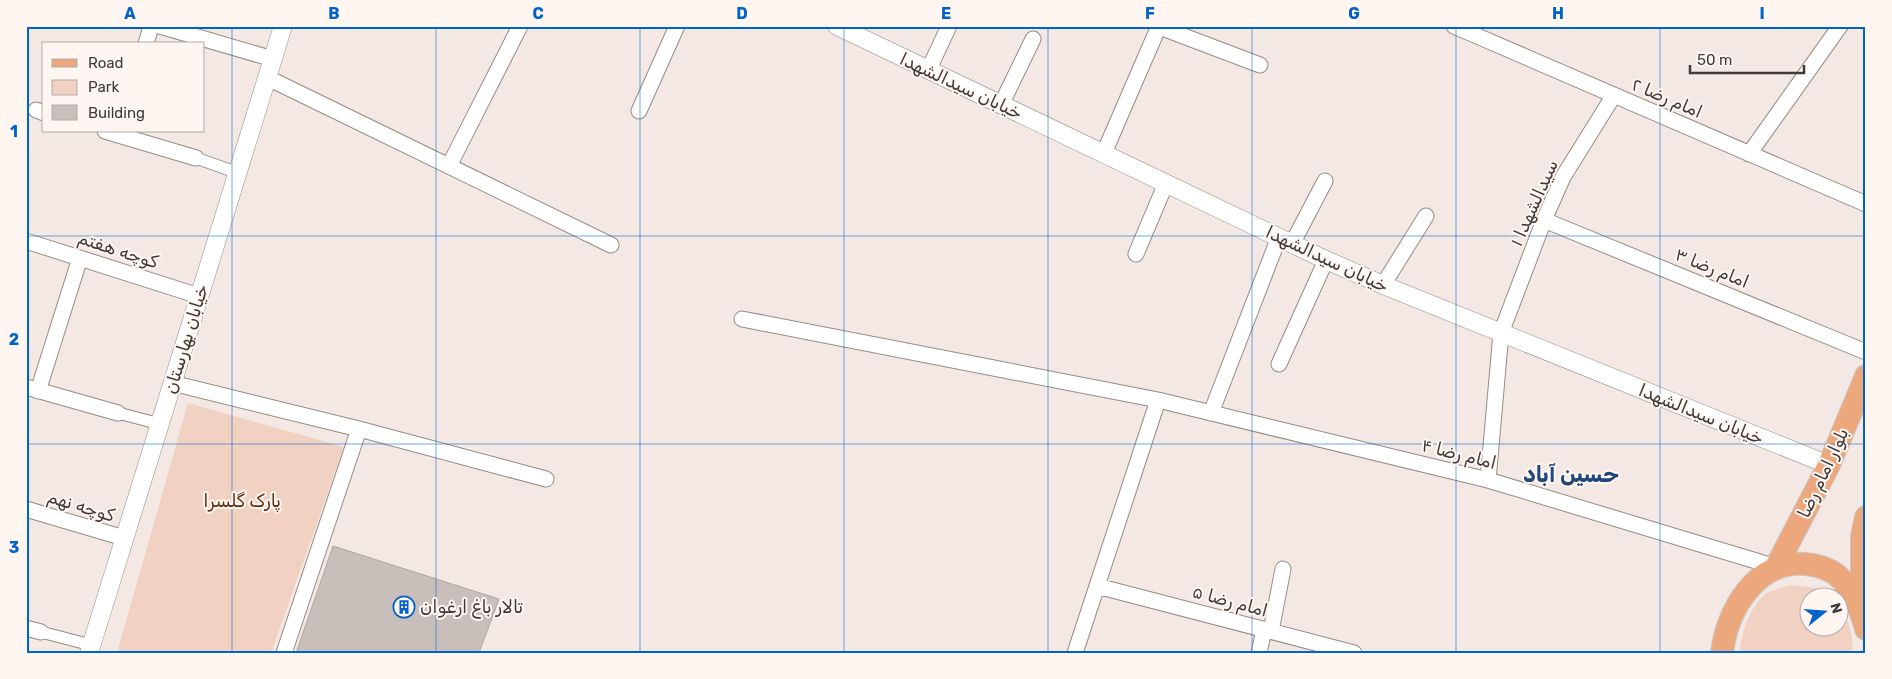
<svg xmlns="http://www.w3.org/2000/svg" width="1892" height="679" viewBox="0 0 1892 679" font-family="Rubik,'Noto Naskh Arabic',sans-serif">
	<rect width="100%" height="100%" fill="#f3e8e3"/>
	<path fill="#f1d1c2" d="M188,403L344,447L271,653H117Z
		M1793,585L1814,588L1829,596H1810V626H1840V608C1849,621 1854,636 1852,653H1740C1741,633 1750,605 1767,593C1774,589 1785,587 1793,585Z"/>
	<path fill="#c9bfba" stroke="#b0a6a2" d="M333,546L499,599L479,653H296Z"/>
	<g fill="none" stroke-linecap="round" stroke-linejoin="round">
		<g stroke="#958c87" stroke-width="13">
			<path id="pedestrian" d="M196,158L238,173
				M118,413L160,424
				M41,632L91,645"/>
		</g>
		<g stroke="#958c87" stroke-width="17">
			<path id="minor" d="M160,26L273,59
				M1157,26L1260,65
				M1454,26L1866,204
				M146,44L151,26
				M928,71L949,26
				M268,78L611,245
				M1001,105L1033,39
				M36,110L44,113
				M639,111L677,26
				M105,131L196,158
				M1104,153L1159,26
				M1749,154L1840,26
				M449,166L520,26
				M1544,220L1866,352
				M26,241L199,296
				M1292,244L1325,181
				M1136,254L1166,183
				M1383,285L1426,216
				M742,319L1158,400L1488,480L1776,567
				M1279,364L1326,260
				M172,383L359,429L546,479
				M26,387L118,413
				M38,391L80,258
				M1211,413L1279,237
				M1488,480L1501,333L1544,220L1563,177L1614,95
				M26,509L124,538
				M1097,586L1354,653
				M26,628L41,632
				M1271,631L1283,569
				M284,653L359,429
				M1075,653L1158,400
				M1259,653L1264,630"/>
		</g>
		<g stroke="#958c87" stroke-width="19">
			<path id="tertiary" d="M837,26L1326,260L1383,285L1829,465
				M89,653L283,26"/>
		</g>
		<g stroke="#c9c8c8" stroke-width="24">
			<path id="primary" d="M1776,567L1829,465L1866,376
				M1862,609V536L1866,517
				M1722,653C1727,610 1756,560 1805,564C1817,565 1831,569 1840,578C1854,591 1861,611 1866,629"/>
		</g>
		<use href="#pedestrian" stroke="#fff" stroke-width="11"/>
		<use href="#minor" stroke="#fff" stroke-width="15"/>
		<use href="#tertiary" stroke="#fff" stroke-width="18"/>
		<use href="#primary" stroke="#eda77c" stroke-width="22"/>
	</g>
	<path fill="none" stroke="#0062cb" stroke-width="1" stroke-opacity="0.55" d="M232,26V653M436,26V653M640,26V653M844,26V653M1048,26V653M1252,26V653M1456,26V653M1660,26V653M26,236H1866M26,444H1866"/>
	<defs>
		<g id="building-ring" transform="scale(1.125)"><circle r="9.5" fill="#fff6f2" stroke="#0062cb" stroke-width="1.5"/><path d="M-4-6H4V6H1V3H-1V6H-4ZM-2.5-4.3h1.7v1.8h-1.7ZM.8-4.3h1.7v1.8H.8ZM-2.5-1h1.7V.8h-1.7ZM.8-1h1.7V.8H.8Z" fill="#0062cb"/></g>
	</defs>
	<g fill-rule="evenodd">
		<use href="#building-ring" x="404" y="607"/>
	</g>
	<g text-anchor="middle" stroke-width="4" stroke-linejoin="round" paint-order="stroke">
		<g font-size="18" fill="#3f3b39" stroke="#fff6f2">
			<text transform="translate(961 86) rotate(25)" y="6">خیابان سیدالشهدا</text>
			<text transform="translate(1667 98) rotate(23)" y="6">امام رضا ۲</text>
			<text transform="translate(1534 203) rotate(-66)" y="6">سیدالشهدا ۱</text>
			<text transform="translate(118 250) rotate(18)" y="6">کوچه هفتم</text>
			<text transform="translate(1327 259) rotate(25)" y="6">خیابان سیدالشهدا</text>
			<text transform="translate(1712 268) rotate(22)" y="6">امام رضا ۳</text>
			<text transform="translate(186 339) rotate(-73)" y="6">خیابان بهارستان</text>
			<text transform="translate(1701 414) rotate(22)" y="6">خیابان سیدالشهدا</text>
			<text transform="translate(1459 454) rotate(14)" y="6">امام رضا ۴</text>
			<text transform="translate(1823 473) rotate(-65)" y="6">بلوار امام رضا</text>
			<text transform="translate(81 506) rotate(17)" y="6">کوچه نهم</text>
			<text transform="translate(1230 601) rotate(15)" y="6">امام رضا ۵</text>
		</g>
		<g font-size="18" fill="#602c0d" stroke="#fff6f2">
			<text x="242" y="507">پارک گلسرا</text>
		</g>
		<g font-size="18" fill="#3f3b39" stroke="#fff6f2" text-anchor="start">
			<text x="420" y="613">تالار باغ ارغوان</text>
		</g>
		<g font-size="22" font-weight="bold" fill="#21487d" stroke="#fff6f2">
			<text x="1571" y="482">حسین آباد</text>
		</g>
	</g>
	<rect width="1892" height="679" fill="none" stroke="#fff6f2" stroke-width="55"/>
	<rect x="42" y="42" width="162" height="90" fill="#fff6f2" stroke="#b2aba8"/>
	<rect x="52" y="59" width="25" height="8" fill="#eda77c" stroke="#b2aba8"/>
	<text x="88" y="68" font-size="15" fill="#3f3b39">Road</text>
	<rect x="52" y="80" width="25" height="15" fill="#f1d1c2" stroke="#b2aba8"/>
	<text x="88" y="92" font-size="15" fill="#3f3b39">Park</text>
	<rect x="52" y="105" width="25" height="15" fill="#c9bfba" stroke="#b2aba8"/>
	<text x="88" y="118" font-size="15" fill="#3f3b39">Building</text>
	<g transform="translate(1824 612) rotate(73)"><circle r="24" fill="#fff6f2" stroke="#b2aba8"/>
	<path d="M0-4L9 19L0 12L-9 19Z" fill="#0062cb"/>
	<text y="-8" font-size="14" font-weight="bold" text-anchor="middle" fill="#3f3b39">N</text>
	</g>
	<path d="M1690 65v8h114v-8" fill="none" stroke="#3f3b39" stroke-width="2.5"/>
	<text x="1697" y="65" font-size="15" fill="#3f3b39" stroke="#fff6f2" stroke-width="4" paint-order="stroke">50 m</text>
	<rect x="28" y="28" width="1836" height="624" fill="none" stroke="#0062cb" stroke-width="2"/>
	<g font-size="16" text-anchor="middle" font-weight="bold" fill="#0062cb">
		<text x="130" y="19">A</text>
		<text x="334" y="19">B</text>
		<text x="538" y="19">C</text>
		<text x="742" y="19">D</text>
		<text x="946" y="19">E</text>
		<text x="1150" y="19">F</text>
		<text x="1354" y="19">G</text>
		<text x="1558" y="19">H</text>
		<text x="1762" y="19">I</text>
		<text x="14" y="137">1</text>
		<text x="14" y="345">2</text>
		<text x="14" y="553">3</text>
	</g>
</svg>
